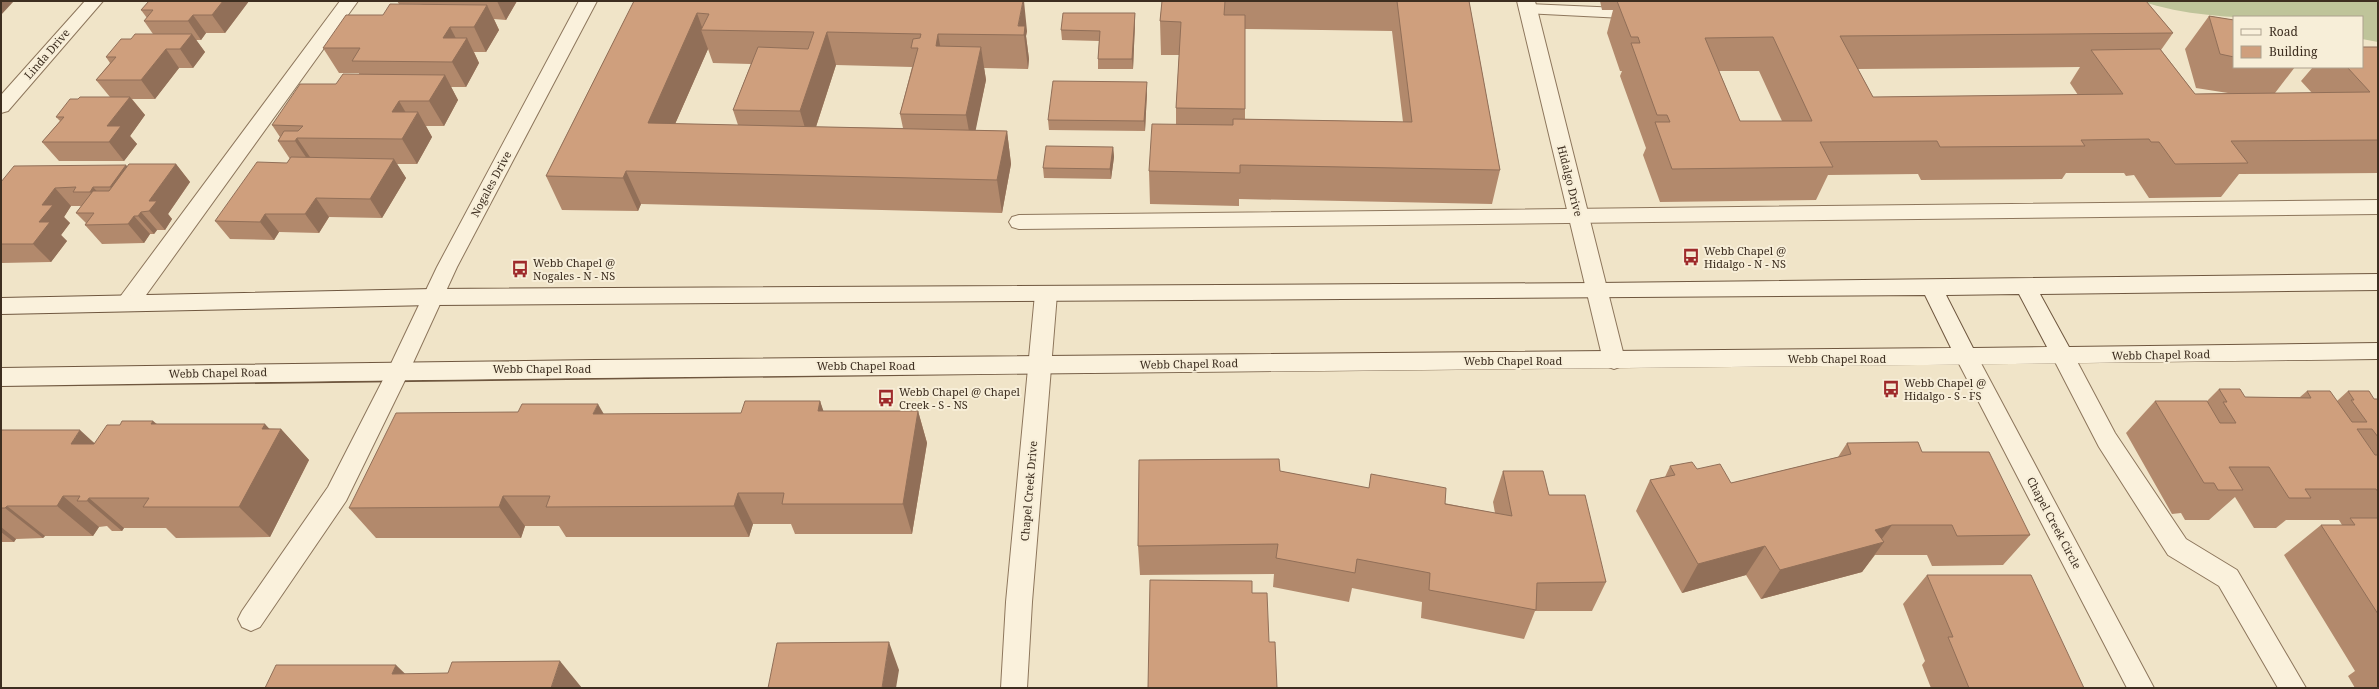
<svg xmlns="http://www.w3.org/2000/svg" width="2379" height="689" viewBox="0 0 2379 689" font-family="'Noto Serif',serif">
	<rect width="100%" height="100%" fill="#f0e4c8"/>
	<path fill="#bfc49a" d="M2140,1H2378V42L2362,39V17C2287,17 2211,24 2140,1Z"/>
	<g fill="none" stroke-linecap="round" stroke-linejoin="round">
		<g stroke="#8d765c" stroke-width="2">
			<path id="service" d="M340,1H358L136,309L128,311L120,309L117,303L120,297Z
				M1528,4L1643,9L1649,10L1652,14L1649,18L1643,19L1522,13L1519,9L1522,5Z
				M2378,200V214L1019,229L1012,227L1009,222L1012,217L1019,215Z
				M2063,347L2071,350L2115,433L2186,539L2237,570L2306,688H2278L2219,586L2168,555L2099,447L2052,356L2055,350Z
				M1967,349L1975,352L2154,688H2127L1956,358L1959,352Z
				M399,361L407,364L410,370L346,501L260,627L251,631L242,627L238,619L242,611L328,487L391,364Z"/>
		</g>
		<g stroke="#8d765c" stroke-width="2">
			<path id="minor" d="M85,1H103L8,111L1,113V95Z
				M579,1H597L457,267L407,376L399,379L391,376L388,370L437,267Z
				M1517,1H1535L1625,360L1622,366L1614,369L1606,366L1603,360Z
				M1046,286L1054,288L1057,294L1032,602L1027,688H1001L1006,602L1035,294L1038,288Z"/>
		</g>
		<g stroke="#6f573f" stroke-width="2">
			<path id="secondary" d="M2378,274V290L2040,294L2069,347L2378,343V359C1587,371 793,373 1,386V368L595,360L1951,348L1925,295L433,305L1,314V298L433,289L1597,283ZM2019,294L2047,347L1973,348L1946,295Z"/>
		</g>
		<use href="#service" fill="#faf1dc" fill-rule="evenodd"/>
		<use href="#minor" fill="#faf1dc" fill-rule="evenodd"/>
		<use href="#secondary" fill="#faf1dc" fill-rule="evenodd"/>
	</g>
	<path fill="#b2896c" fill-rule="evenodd" d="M149,1H249L225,33H206L201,40H196L205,52L193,68H179L155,99H132L145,115L130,136L137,144L124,161H59L42,142L60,121L56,117L78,99L110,97L96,80L110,63L106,57L131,39L153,34L144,21L147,18L141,10Z
		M397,1H517L506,20L494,19L499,30L486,52H474L479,63L466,87H451L458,100L444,126H426L432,137L417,164H397L406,178L382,218L329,217L319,233L279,232L274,240L230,239L215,221L287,163L290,159L278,141L280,137L272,125L336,84L359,74V73H339L323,48L383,15L423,4H399Z
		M634,1L1027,31L1026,36L1029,59L1028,69L984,68L986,80L975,130L1007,131L1011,164L1002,213L641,204L638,211L562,210L546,176ZM708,49L713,63L751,64L733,110L738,125L675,124ZM836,65L912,67L900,114L903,128L816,127Z
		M1162,1H1469L1500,170L1492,204L1239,199V206L1150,204L1149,171L1176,124V108L1179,55H1161L1160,21ZM1245,29L1392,31L1403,122L1245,119Z
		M1600,1H2146L2173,33L2161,50L2195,94L2228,93L2196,88L2185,49L2209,16L2234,20V67H2295L2275,93H2312L2301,81L2313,67H2362L2378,47V173L2239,174L2221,197L2149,198L2134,175L2126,176L2124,173H2066L2062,179L1921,180L1918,174L1828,175L1816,200L1660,202L1643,155L1646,148L1620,76L1622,71H1620L1607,33L1613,10H1602ZM2080,67L2070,83L2078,95L1873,97L1858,69ZM1719,71H1759L1782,121H1740Z
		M1135,13V23L1133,69H1098V59L1099,41L1062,40L1061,30Z
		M1147,92L1145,131L1049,130L1048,120Z
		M1113,147L1114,157L1111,179L1044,178L1043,168Z
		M176,164L190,182L168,214L172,219L165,230H157L154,234H150L144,243L102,244L85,225L86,223L76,213L81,206H71L64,217L70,223L61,235L67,241L51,262L1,263V182L126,165L127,167Z
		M2219,389L2245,397H2300L2307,391L2337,401L2348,391L2374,399H2378V688H2355L2348,676L2355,671L2284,555L2321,525H2342L2339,520H2286L2276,528H2254L2235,497L2209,520H2185L2181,513L2172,514L2126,433L2155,401H2207Z
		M820,401L823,411H918L927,443L912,534H795L791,524H753L749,537H566L559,526H525L521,538H376L349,508L603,414L741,413Z
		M153,421L157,424L281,429L309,460L270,537L176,538L166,528H124L122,531H112L107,526L99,527L93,536H45L43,538L16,539L14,542H1V430L95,443L120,425Z
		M1847,443L1922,452L2030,535L2003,565L1932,566L1927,555H1875L1862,572L1761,599L1746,575L1682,593L1636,511L1650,480L1665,477L1670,466L1697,469L1731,483L1838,457Z
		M1280,471L1495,513L1493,502L1503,471L1549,495L1606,582L1592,611H1535L1524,639L1421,618L1422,602L1352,588L1349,602L1273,587L1274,574L1140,575L1138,546Z
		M1927,575L2084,688H1931L1922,665L1925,661L1903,604Z"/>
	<path fill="#916f58" d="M1,1H14L1,15Z
		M223,1H249L225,33L212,15Z
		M497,1H517L506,20Z
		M1023,1H1024L1027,31L1026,36L1029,59L1028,69L1024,35L1018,26Z
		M487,5L499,30L486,52L474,27Z
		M697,13L703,30H701L708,49L661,156L648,123Z
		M1135,13V23L1133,69L1132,59Z
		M193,15L206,33L201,40L188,21Z
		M450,27L461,48L467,38L479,63L466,87L452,62L443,38Z
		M827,32L836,65L810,145L800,111Z
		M192,34L205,52L193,68L180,49Z
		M938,34L944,67L936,46Z
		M981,47L986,80L972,148L966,115Z
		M166,49L179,68L155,99L141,80Z
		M445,75L458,100L444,126L429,101Z
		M1147,82V92L1145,131L1144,121Z
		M130,97L145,115L130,136L137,144L124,161L109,142L107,126Z
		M399,101L412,123L418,112L432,137L417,164L402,139L392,112Z
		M1007,131L1011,164L1002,213L997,180Z
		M297,138L314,163L312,166L295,141Z
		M1113,147L1114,157L1111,179L1110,169Z
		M394,159L406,178L382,218L370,199Z
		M176,164L190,182L168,214L172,219L165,230L149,211V201Z
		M126,165L141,184L125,206L110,187Z
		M626,171L641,204L638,211L623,178Z
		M93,187L110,206L106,211L90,192Z
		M55,188L71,206L64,217L70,223L61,235L67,241L51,262L33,244L39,222L42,205Z
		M316,198L329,217L319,233L305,214Z
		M141,212L157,230L154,234L138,216Z
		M265,214L279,232L274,240L260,222Z
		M134,216L150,234L144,243L128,224Z
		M820,401L831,433L818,411Z
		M598,404L616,435L593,414Z
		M918,411L927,443L912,534L903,504Z
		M153,421L185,452L151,424Z
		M265,424L277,437L281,429L309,460L270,537L239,507L262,429Z
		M80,430L114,461L71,444Z
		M738,493L753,524L749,537L734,506Z
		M63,496L99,527L93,536L57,506Z
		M503,496L525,526L521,538L499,507Z
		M89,498L124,528L122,531L87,501Z
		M7,506L45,536L43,538L5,508Z
		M1892,525L1878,544L1884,542L1862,572L1761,599L1780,570L1875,530Z
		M1,527L16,539L14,542L1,532Z
		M1765,546L1746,575L1682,593L1698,564Z
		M889,642L899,670L896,688H882Z
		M560,661L582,688H551Z
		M396,665L420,688L392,674Z"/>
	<path fill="#cf9f7d" stroke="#916f58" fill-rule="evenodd" d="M149,1H223L212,15H193L188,21H144L153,10H141Z
		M634,1H1023L1018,26H1025L1024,35L938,34L936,46L981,47L966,115L900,114L918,48H911L913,39L920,38L921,34L827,32L800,111L733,110L758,47L808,49L814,32L701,30L709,14L697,13L648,123L1007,131L997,180L626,171L623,178L546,176Z
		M1162,1H1225L1224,15H1245V109L1176,108L1181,22L1160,21Z
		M1397,1H1469L1500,170L1240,165V173L1149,171L1152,124L1233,125V119L1412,122Z
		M1617,1H2146L2173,33L1840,36L1873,97L2123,94L2091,50L2160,49L2195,94L2370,92L2347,67H2362V47H2378V140L2231,141L2248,163L2175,164L2159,142H2151L2149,139L2081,140L2085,146L1940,147L1937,141L1820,142L1833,167L1672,169L1655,122H1670L1667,115H1657L1631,43H1640L1638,37H1631ZM1773,37L1812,121H1740L1705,38Z
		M390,4L487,5L474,27H450L443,38H467L452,62L352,61L360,48H323L346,15H383Z
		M1063,13H1135L1132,59H1098L1100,31L1061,30Z
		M2209,16L2234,20V57L2220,54Z
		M135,34H192L180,49H166L141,80H96L116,57H106L121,39H131Z
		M343,74L445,75L429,101H399L392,112H418L402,139L297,138L295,141H278L284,131H298L303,126L272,125L300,84H336Z
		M1053,81L1147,82L1144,121L1048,120Z
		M80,97H130L107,126H121L109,142H42L64,117H56L70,99H78Z
		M1046,146L1113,147L1110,169L1043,168Z
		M291,157L394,159L370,199L316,198L305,214H265L260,222L215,221L257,162L287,163Z
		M129,164H176L149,201H157L149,211L141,212L138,216H134L128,224L85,225L94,213H76L93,191H109Z
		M126,165L110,187H93L90,192H73L76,187L55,188L42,205H53L39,222H50L33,244H1V182L14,166Z
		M2219,389H2240L2245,397L2311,398L2307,391H2330L2352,422H2367L2351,400H2354L2348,391H2369L2374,399H2378V437L2372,429H2357L2375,455H2378V492L2376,489H2305L2311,498H2289L2269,467H2229L2243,490H2218L2214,483H2204L2155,401H2207L2220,423H2236L2223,402H2227Z
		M745,401H820L818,411H918L903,504H782L784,493H738L734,506L546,507L550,496H503L499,507L349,508L396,413L518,412L522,404H598L593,414L741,413Z
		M122,421H153L151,424H265L262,429H281L239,507H143L149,498H89L87,501H77L80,496H63L57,506H7L5,508H1V430H80L71,444H94L107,425H120Z
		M1918,442L1922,452H1989L2030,535L1957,536L1952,525H1892L1875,530L1884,542L1780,570L1765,546L1698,564L1650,480L1675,475L1670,466L1692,462L1697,469L1720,464L1731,483L1851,454L1847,443Z
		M1279,459L1280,471L1369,488L1371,474L1446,488L1445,504L1512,516L1503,471H1543L1549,495H1585L1606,582L1537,583L1536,610L1429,590L1430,573L1357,559L1355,573L1276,558L1278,544L1138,546L1139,460Z
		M2350,518H2378V614L2321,525H2355Z
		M1927,575H2031L2084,688H1969L1948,637H1953Z
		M1150,580L1252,581V593H1267L1269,642H1275L1277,688H1148Z
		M889,642L882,688H768L777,643Z
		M560,661L551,688H265L276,665H396L392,674L448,673L452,662Z"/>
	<defs>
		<g id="bus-bare" transform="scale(1.38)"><path d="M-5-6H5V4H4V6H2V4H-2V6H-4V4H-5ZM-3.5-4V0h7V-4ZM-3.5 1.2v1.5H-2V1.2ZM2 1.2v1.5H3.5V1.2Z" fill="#9e2a2b" stroke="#f7eed8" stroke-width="2.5" paint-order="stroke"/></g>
	</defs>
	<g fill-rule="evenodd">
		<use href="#bus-bare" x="1691" y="257"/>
		<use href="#bus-bare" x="520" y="269"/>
		<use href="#bus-bare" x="1891" y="389"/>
		<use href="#bus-bare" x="886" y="398"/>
	</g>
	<g text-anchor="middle" stroke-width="4" stroke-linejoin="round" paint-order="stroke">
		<g font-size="11" fill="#3d2e20" stroke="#f7eed8">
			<text transform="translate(47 54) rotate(-49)" y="4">Linda Drive</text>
			<text transform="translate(1570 181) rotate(76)" y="4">Hidalgo Drive</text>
			<text transform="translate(491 184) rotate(-62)" y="4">Nogales Drive</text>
			<text transform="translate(2161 355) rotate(-1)" y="4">Webb Chapel Road</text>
			<text x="1837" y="363">Webb Chapel Road</text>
			<text x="1513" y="365">Webb Chapel Road</text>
			<text transform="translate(1189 364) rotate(-1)" y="4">Webb Chapel Road</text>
			<text x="866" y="370">Webb Chapel Road</text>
			<text x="542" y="373">Webb Chapel Road</text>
			<text transform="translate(218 373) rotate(-1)" y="4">Webb Chapel Road</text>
			<text transform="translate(1029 491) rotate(-85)" y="4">Chapel Creek Drive</text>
			<text transform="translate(2054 523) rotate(62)" y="4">Chapel Creek Circle</text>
		</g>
		<g font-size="11" fill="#3d2e20" stroke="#f7eed8" text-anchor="start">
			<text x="1704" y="255">Webb Chapel @<tspan x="1704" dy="13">Hidalgo - N - NS</tspan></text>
			<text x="533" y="267">Webb Chapel @<tspan x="533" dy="13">Nogales - N - NS</tspan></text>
			<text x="1904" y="387">Webb Chapel @<tspan x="1904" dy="13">Hidalgo - S - FS</tspan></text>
			<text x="899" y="396">Webb Chapel @ Chapel<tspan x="899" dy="13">Creek - S - NS</tspan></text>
		</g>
	</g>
	<rect width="2379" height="689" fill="none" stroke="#3d2e20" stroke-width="4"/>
	<rect x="2233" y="16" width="130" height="52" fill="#f7eed8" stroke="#ada18e"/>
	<rect x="2241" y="29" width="20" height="6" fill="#faf1dc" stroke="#ada18e"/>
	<text x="2269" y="36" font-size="12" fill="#3d2e20">Road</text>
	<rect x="2241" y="46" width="20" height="12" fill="#cf9f7d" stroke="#ada18e"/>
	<text x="2269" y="56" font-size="12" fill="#3d2e20">Building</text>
</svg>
